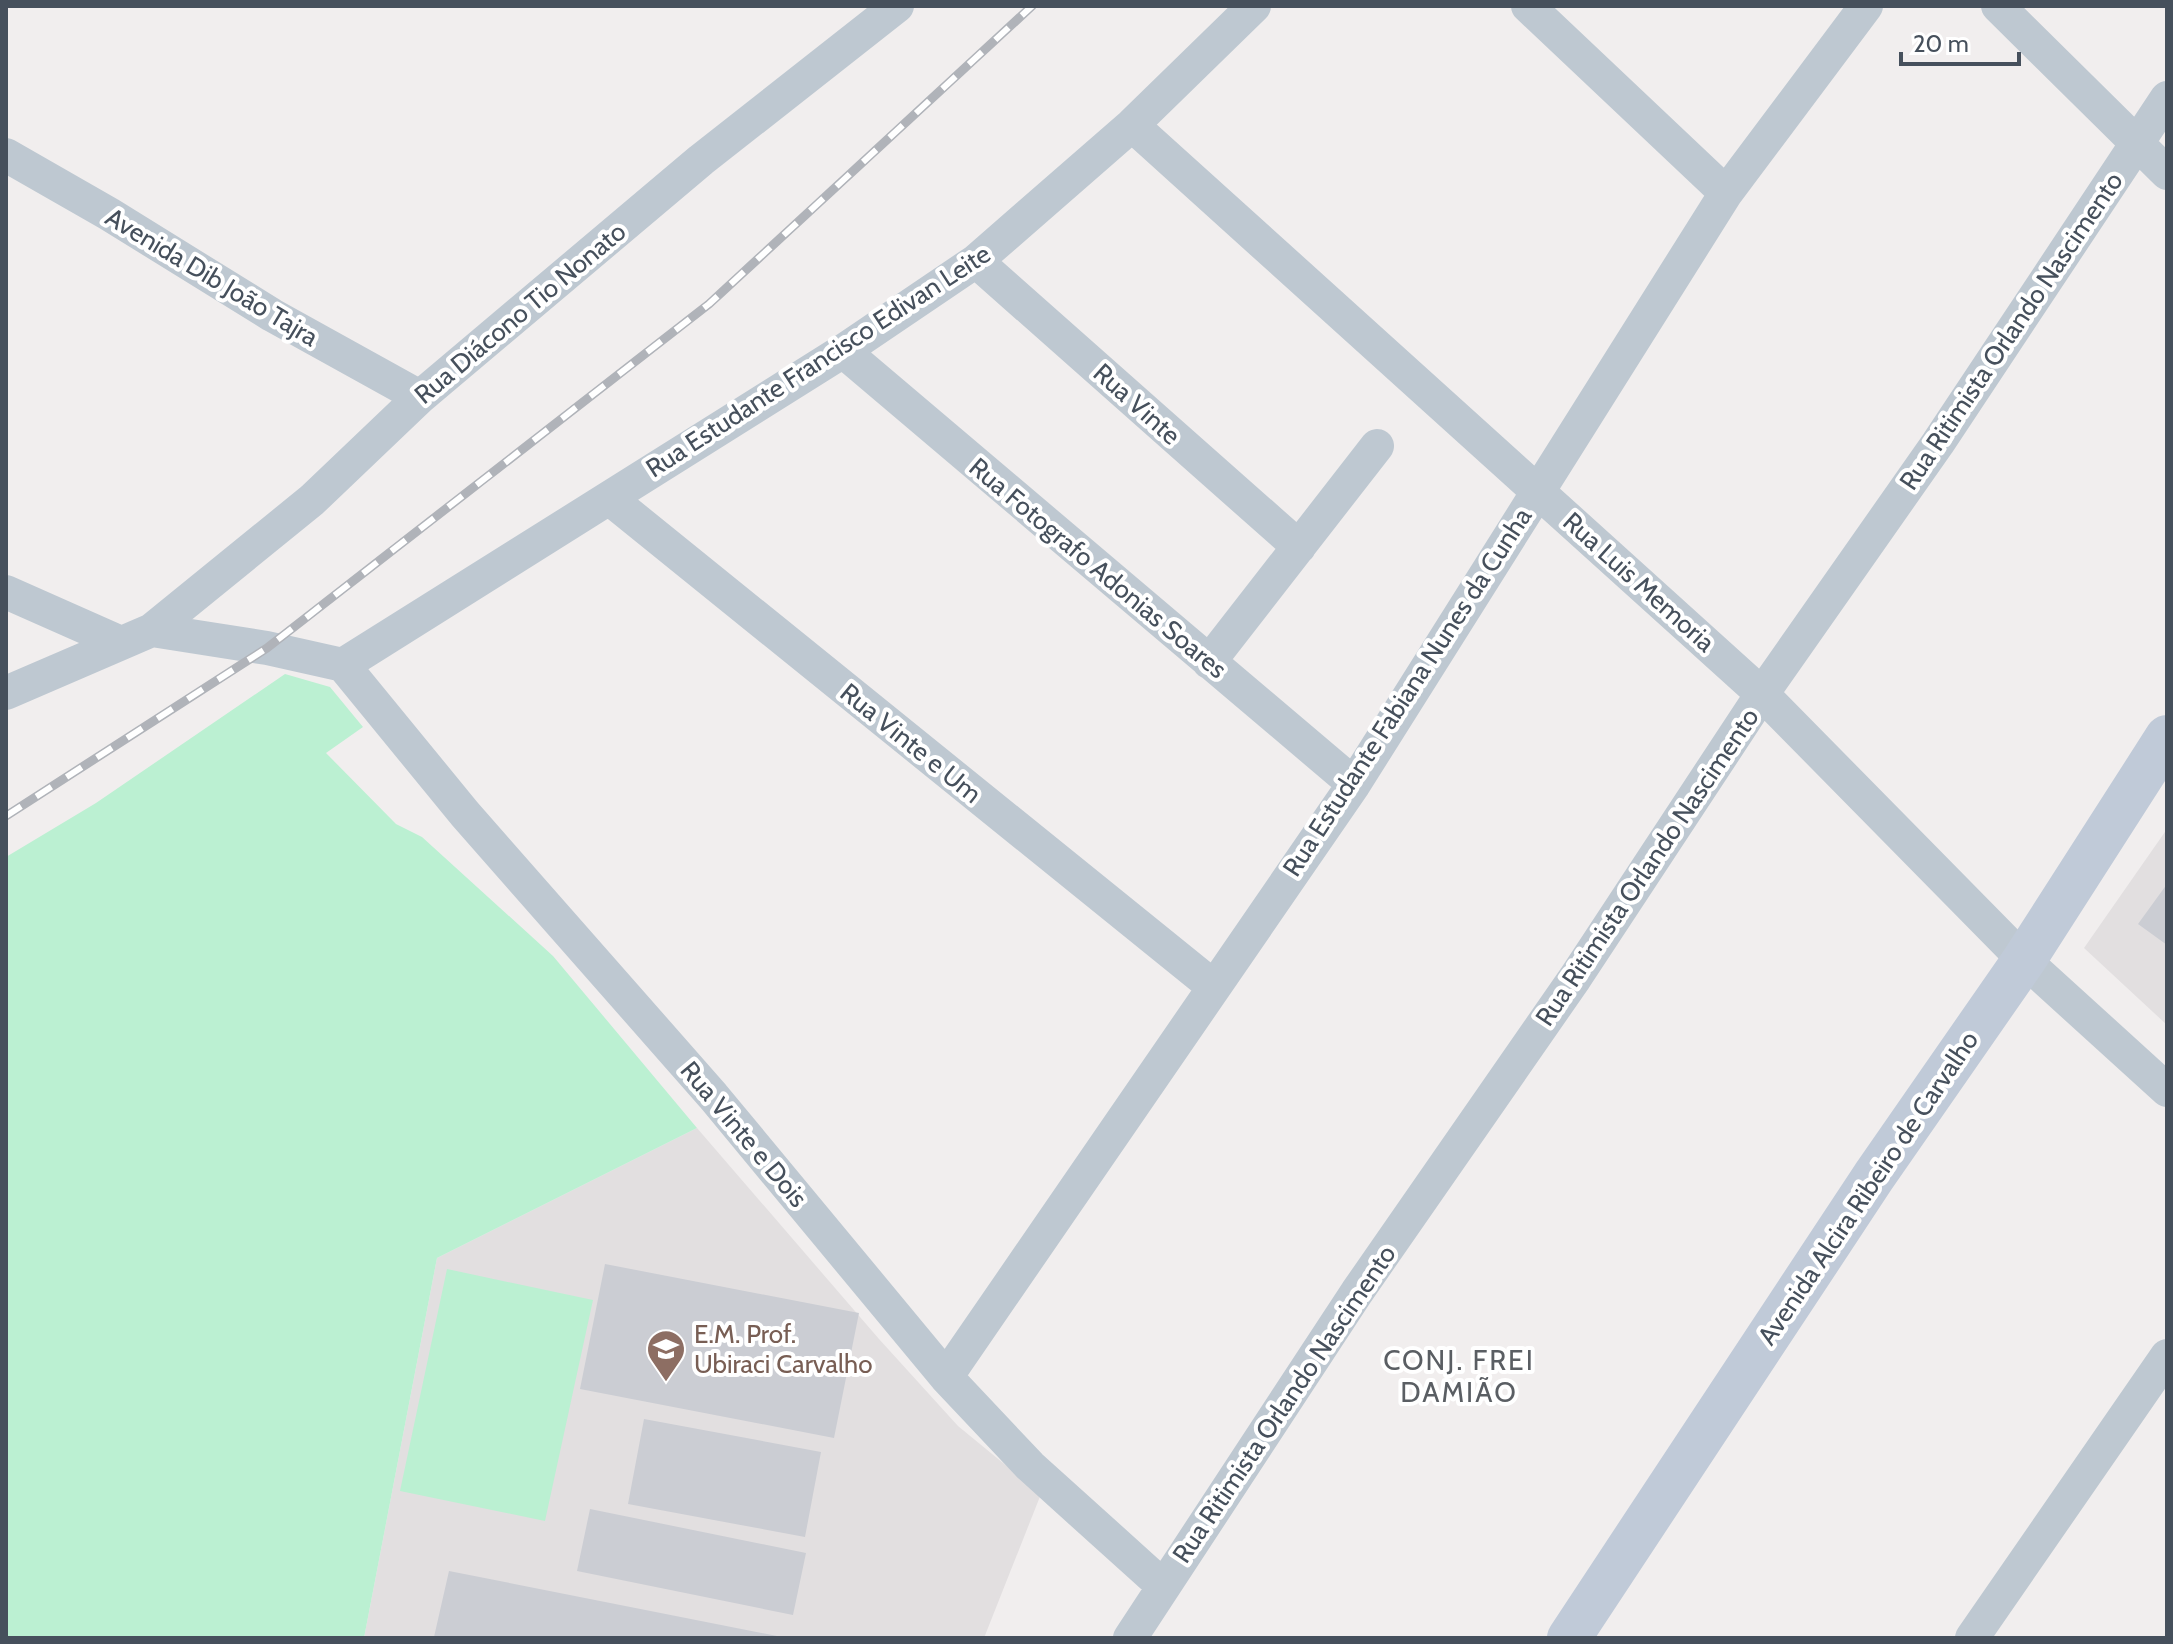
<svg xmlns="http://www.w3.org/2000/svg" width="2173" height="1644" viewBox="0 0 2173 1644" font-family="Cabin,sans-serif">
	<rect width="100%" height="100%" fill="#f1eeee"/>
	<path fill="#e2dfe0" d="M2167,829V1025L2084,948Z
		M697,1128L879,1339L958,1426L1041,1494L984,1638H364L437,1258Z"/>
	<path fill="#bbf0d2" d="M285,674L330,687L363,727L326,753L396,824L422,837L553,956L697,1128L437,1258L364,1638H6V857L96,803Z
		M447,1269L593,1300L545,1521L400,1491Z"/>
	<path fill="#cbcdd3" d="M2167,884V945L2138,924Z
		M605,1264L859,1313L834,1438L580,1389Z
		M644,1419L821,1452L805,1537L628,1504Z
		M590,1509L806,1553L793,1615L577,1571Z
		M449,1571L782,1637V1638L434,1637Z"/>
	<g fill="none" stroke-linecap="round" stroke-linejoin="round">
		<path stroke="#bec8d1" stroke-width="34" d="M1528,6L1726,193
			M1998,6L2167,173
			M1132,125L1762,694L2024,960L2167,1090
			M6,155L109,214L272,315L420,397
			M976,261L1299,547
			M843,351L1354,784
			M609,498L1214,987
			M6,592L121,643
			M152,630L267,648L343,665
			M1209,662L1377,446
			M343,665L465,814L713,1096L946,1377L1030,1466L1163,1586
			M343,665L843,351L976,261L1132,125L1254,6
			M6,693L152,630L312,500L420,397L701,160L897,6
			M946,1377L1354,784L1726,193L1866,6
			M1130,1638L1357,1292L1575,978L1762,694L1938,443L2167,98
			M1972,1638L2167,1356"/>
		<path stroke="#c0cad8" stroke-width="44" d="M1569,1638L1874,1176L2024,960L2167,737"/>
		<g stroke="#b0b3b9" stroke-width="9">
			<path id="rail" d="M6,816L267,648L709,304L1032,6"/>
		</g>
		<use href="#rail" stroke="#fff" stroke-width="6" stroke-dasharray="18" stroke-linecap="butt"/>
	</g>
	<defs>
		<g id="school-pin" transform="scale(2)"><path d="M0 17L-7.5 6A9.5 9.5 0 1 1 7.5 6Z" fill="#8d6e63" stroke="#fff"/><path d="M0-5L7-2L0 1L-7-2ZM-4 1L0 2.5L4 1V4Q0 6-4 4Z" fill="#fff"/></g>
	</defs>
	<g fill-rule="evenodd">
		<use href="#school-pin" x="666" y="1349"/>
	</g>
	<g text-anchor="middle" stroke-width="8" stroke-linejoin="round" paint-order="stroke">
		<g font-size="26" fill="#46505c" stroke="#fff">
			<text transform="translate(212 277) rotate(31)" y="9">Avenida Dib João Tajra</text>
			<text transform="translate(520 313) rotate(-40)" y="9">Rua Diácono Tio Nonato</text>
			<text transform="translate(2011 331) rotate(-56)" y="9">Rua Ritimista Orlando Nascimento</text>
			<text transform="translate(818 361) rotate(-33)" y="9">Rua Estudante Francisco Edivan Leite</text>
			<text transform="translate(1137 404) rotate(42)" y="9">Rua Vinte</text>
			<text transform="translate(1098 568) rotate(40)" y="9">Rua Fotografo Adonias Soares</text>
			<text transform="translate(1639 582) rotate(42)" y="9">Rua Luis Memoria</text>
			<text transform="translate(1407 692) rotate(-57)" y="9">Rua Estudante Fabiana Nunes da Cunha</text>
			<text transform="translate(911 743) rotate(39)" y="9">Rua Vinte e Um</text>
			<text transform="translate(1647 867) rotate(-56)" y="9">Rua Ritimista Orlando Nascimento</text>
			<text transform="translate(744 1134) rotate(50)" y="9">Rua Vinte e Dois</text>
			<text transform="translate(1868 1188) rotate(-56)" y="9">Avenida Alcira Ribeiro de Carvalho</text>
			<text transform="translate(1284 1404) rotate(-56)" y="9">Rua Ritimista Orlando Nascimento</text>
		</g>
		<g font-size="26" fill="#785e54" stroke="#fff" text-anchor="start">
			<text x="694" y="1343">E.M. Prof.<tspan x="694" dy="30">Ubiraci Carvalho</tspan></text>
		</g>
		<g font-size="28" letter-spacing="2" fill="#5a5e63" stroke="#fff">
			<text x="1459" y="1370">CONJ. FREI<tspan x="1459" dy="32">DAMIÃO</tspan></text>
		</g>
	</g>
	<rect width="2173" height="1644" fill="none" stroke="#46505c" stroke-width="16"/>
	<path d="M1901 52v12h118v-12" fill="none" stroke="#46505c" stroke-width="4"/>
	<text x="1913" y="52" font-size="24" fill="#46505c" stroke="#ffffff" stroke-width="6" paint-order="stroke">20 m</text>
</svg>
